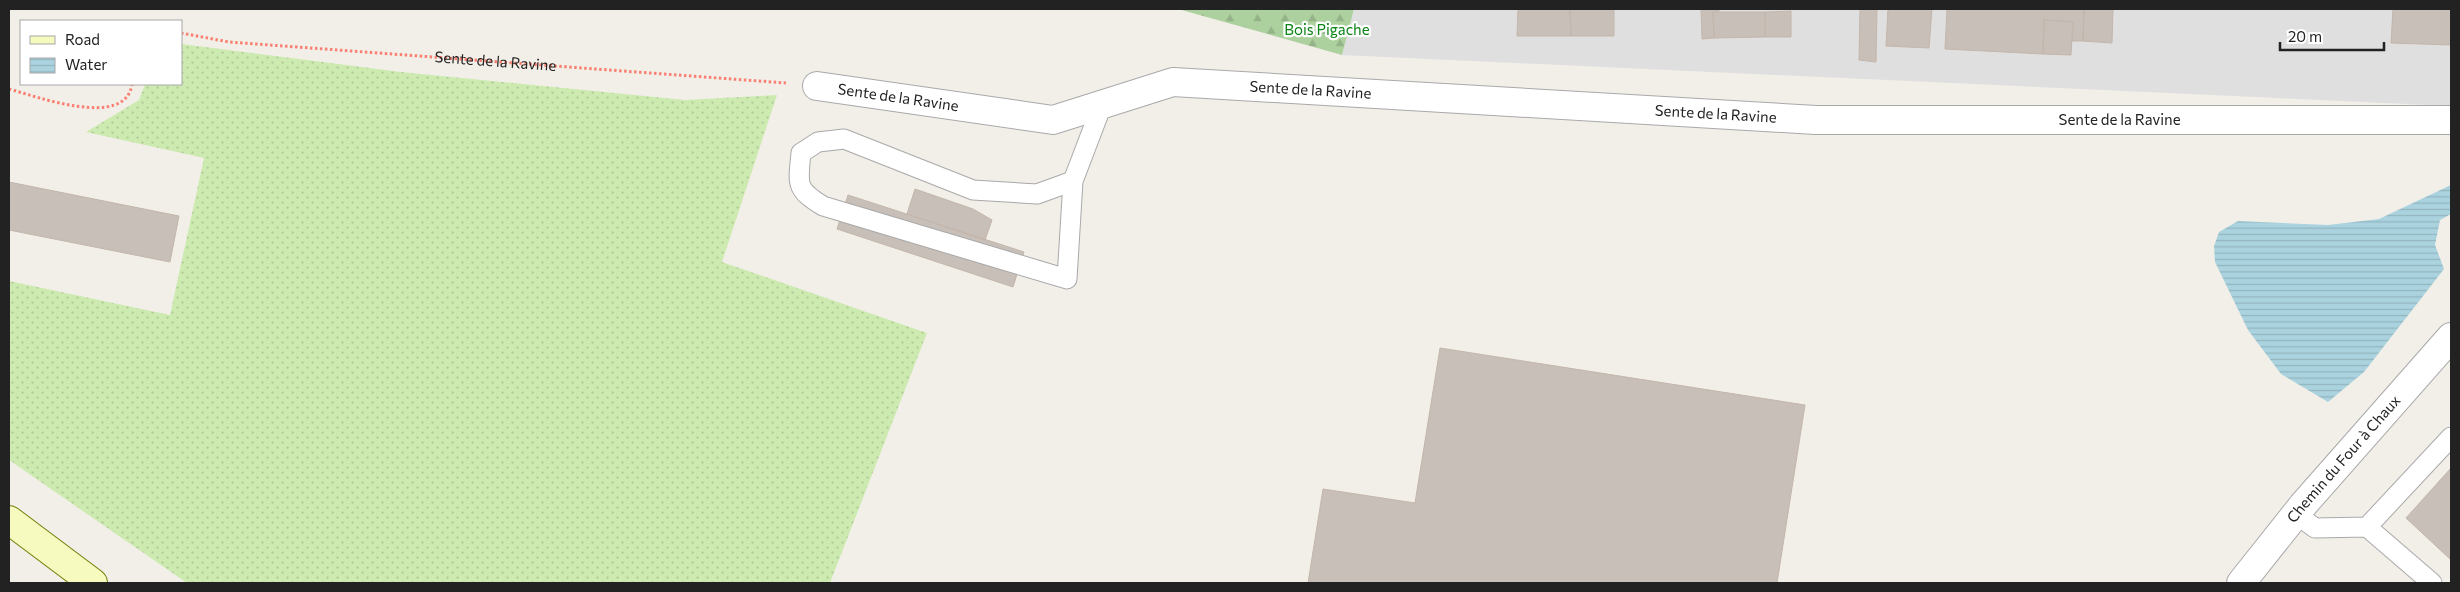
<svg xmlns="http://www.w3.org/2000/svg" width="2460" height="592" viewBox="0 0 2460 592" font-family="Commissioner,sans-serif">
	<defs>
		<pattern id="grass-dots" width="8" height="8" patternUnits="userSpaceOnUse" patternTransform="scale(1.25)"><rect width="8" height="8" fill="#cdebb0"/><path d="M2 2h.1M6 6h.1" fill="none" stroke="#b0c997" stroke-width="1.8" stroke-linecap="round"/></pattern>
		<pattern id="forest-firs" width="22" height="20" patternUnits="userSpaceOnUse" patternTransform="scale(1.25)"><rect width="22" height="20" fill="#add19e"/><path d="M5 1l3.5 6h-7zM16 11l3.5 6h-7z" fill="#95b388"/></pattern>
		<pattern id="water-rules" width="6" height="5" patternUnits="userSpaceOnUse" patternTransform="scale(1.25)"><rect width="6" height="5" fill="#aad3df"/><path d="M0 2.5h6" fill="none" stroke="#92b5bf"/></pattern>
	</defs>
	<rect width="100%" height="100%" fill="#f2efe9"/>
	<path fill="#e0dfdf" d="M1354,9H2451V106L1342,55Z"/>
	<path fill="url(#grass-dots)" d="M181,44L401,72L685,100L777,95L722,262L927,333L830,583H187L9,460V281L170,315L204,158L86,132L139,100L145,84H181Z"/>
	<path fill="url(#forest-firs)" d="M1178,9H1354L1342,55Z"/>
	<path fill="url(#water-rules)" d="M2451,185V214L2440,220L2435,245L2444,269L2364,372L2328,402L2281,374L2248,330L2215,262L2214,246L2219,232L2238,221L2328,225L2379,219Z"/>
	<path fill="#c7bfb8" stroke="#c4b6ab" d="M1518,9H1570L1571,36H1517Z
		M1570,9H1614V36H1571Z
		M1701,9H1719V11L1713,12L1714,38L1702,39Z
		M1860,9H1877L1876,62L1859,60Z
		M1888,9H1932L1929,48L1886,46Z
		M1947,9H2084L2083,41H2072L2073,22L2044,20L2043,54L1945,49Z
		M2084,9H2113L2112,43L2083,41Z
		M2393,9H2451V45L2391,43Z
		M1791,11V37H1765V12Z
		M1713,12H1765V37L1714,38Z
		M2044,20L2073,22L2071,55L2043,54Z
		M9,182L179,216L170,262L9,230Z
		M915,189L973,209L992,220L985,240L907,214Z
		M848,195L1024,252L1013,287L837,229Z
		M1440,348L1805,405L1777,583H1308L1323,489L1415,503Z
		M2451,468V560L2406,518Z"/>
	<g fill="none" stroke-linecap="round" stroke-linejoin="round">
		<g stroke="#a9a9a9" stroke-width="21">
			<path id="service" d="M1073,181L1067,279L823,206C795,189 798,184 801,153L818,142L844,139L973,190L1037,194L1073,181L1102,105
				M2296,514L2315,528L2367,527
				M2432,583L2367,527L2451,437"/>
		</g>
		<g stroke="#a9a9a9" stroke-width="30">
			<g id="minor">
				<path id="s2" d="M817,86L1053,120L1173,82L1816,120H2451"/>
				<path id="s3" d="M2241,583L2303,505L2451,337"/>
			</g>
		</g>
		<g stroke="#707d05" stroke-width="30">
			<path id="secondary" d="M9,520L93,583"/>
		</g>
		<g stroke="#fa8072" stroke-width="3" stroke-dasharray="2.5 2.5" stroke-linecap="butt">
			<path id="s1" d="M181,33L229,42L786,83"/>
			<path d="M9,89C35,96 126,130 132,84"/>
		</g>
		<use href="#service" stroke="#fff" stroke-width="19"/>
		<use href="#minor" stroke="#fff" stroke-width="28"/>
		<use href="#secondary" stroke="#f7fabf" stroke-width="28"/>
	</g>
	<g text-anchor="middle" stroke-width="4.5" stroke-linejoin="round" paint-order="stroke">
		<g font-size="15" fill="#0c8416" stroke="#fff">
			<text x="1327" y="35">Bois Pigache</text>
		</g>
		<g font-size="15" fill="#222" stroke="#fff">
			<text dy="5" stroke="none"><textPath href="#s1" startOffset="316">Sente de la Ravine</textPath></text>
			<text dy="5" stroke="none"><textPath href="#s2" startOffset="502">Sente de la Ravine</textPath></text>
			<text dy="5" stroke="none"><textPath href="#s2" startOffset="82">Sente de la Ravine</textPath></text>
			<text dy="5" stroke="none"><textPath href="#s2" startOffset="908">Sente de la Ravine</textPath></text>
			<text dy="5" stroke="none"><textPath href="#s2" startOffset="1312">Sente de la Ravine</textPath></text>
			<text dy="5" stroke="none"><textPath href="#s3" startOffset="161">Chemin du Four à Chaux</textPath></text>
		</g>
	</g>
	<rect width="2460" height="592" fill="none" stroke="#222222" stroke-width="20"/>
	<rect x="20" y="20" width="162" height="65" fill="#ffffff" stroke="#a7a7a7"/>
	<rect x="30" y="36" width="25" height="8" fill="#f7fabf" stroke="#a7a7a7"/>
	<text x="65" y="45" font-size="15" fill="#222222">Road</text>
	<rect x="30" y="58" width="25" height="15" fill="url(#water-rules)" stroke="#a7a7a7"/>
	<text x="65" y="70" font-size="15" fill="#222222">Water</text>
	<path d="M2280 42v8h104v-8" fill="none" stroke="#222222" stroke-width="2.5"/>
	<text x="2288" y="42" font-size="15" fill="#222222" stroke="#ffffff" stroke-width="4" paint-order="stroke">20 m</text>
</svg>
